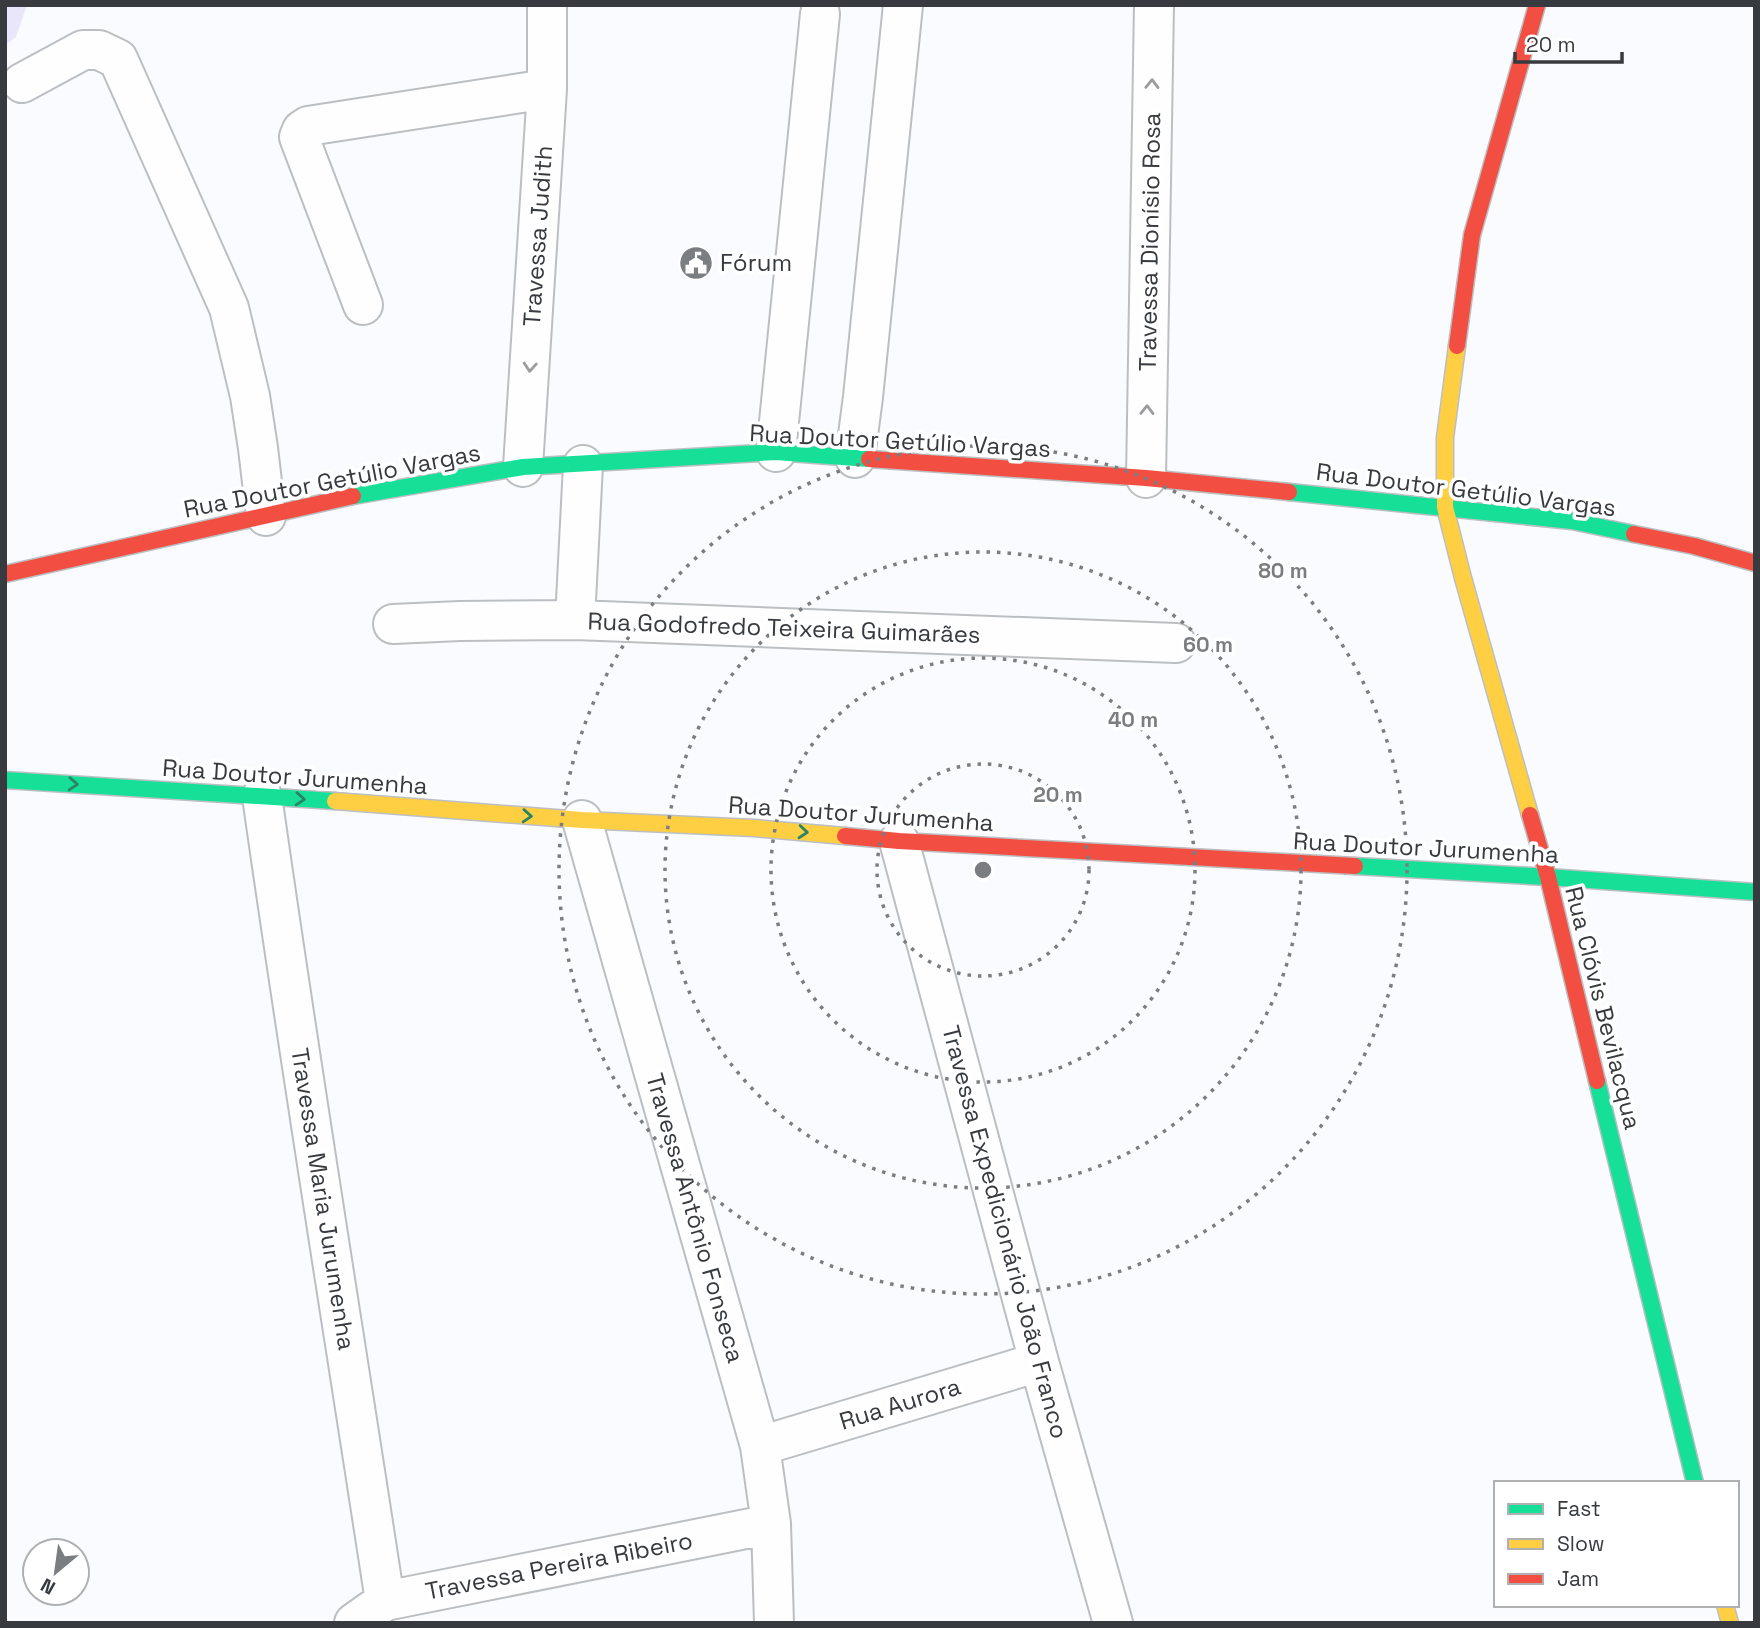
<svg xmlns="http://www.w3.org/2000/svg" width="1760" height="1628" viewBox="0 0 1760 1628" font-family="'Space Grotesk',sans-serif">
	<rect width="100%" height="100%" fill="#f9fbfe"/>
	<path fill="#e9e6fc" d="M5,5H27L16,37L5,45Z"/>
	<g fill="none" stroke-linecap="round" stroke-linejoin="round">
		<g stroke="#bcbfc2" stroke-width="42">
			<path id="street" d="M22,83L83,50H99L118,59L229,308L250,396L258,448L266,516
				M363,305L299,137L302,130L308,126L547,89
				M776,452L820,14
				M855,458L863,397L903,5
				M523,467L547,89V5
				M1146,478L1154,5
				M575,620L583,465
				M393,624L460,621L575,620L1176,643
				M262,796C300,1065 344,1333 385,1601
				M582,820L760,1446L771,1524L774,1623
				M899,841L1039,1362L1113,1623
				M760,1446L1039,1362
				M354,1623L385,1601L771,1524"/>
		</g>
		<g stroke="#bcbfc2" stroke-width="19">
			<path id="fast" d="M1289,492L1572,521L1634,534
				M353,496L523,467L776,452L869,459
				M5,780L335,801
				M1355,866L1548,877L1755,892
				M1597,1081L1695,1483"/>
		</g>
		<g stroke="#bcbfc2" stroke-width="19">
			<path id="slow" d="M1457,346L1445,438V507L1463,578L1530,815
				M335,801L582,820L754,828L845,836
				M1725,1605L1730,1623"/>
		</g>
		<g stroke="#bcbfc2" stroke-width="19">
			<path id="jam" d="M1457,346L1472,235L1537,5
				M869,459L1146,478L1289,492
				M1634,534L1694,546L1755,563
				M5,574L353,496
				M1530,815L1548,877L1597,1081
				M845,836L899,841L1355,866"/>
		</g>
		<use href="#street" stroke="#fefeff" stroke-width="38"/>
		<use href="#fast" stroke="#16e098" stroke-width="16"/>
		<use href="#slow" stroke="#ffcf43" stroke-width="16"/>
		<use href="#jam" stroke="#f24e42" stroke-width="16"/>
	</g>
	<defs><path id="oneway-chevron" d="M-2-3.5L2.5 0L-2 3.5" fill="none" stroke-width="1.6" stroke-linecap="round" stroke-linejoin="round" transform="scale(1.75)"/></defs>
	<g stroke="#9a9c9e">
		<use href="#oneway-chevron" transform="translate(1152 84) rotate(-89)"/>
		<use href="#oneway-chevron" transform="translate(530 367) rotate(94)"/>
		<use href="#oneway-chevron" transform="translate(1147 410) rotate(-89)"/>
	</g>
	<g stroke="#288566">
		<use href="#oneway-chevron" transform="translate(73 784) rotate(4)"/>
		<use href="#oneway-chevron" transform="translate(300 799) rotate(4)"/>
		<use href="#oneway-chevron" transform="translate(527 816) rotate(4)"/>
		<use href="#oneway-chevron" transform="translate(803 832) rotate(5)"/>
	</g>
	<g fill="none" stroke="#7b7e81" stroke-width="3.5" stroke-dasharray="3.5 7">
		<circle cx="983" cy="870" r="106"/>
		<circle cx="983" cy="870" r="212"/>
		<circle cx="983" cy="870" r="318"/>
		<circle cx="983" cy="870" r="424"/>
	</g>
	<defs>
		<g id="civic-disc" transform="scale(1.75)"><circle r="9.5" fill="#7b7e81" stroke="#fff"/><path d="M-.6-6.5H3V-4.5H.6V-3L4-1V1h2V6H-6V1h2V-1L-.6-3ZM-1.2 2.5V6h2.4V2.5Z" fill="#fff"/></g>
	</defs>
	<g fill-rule="evenodd">
		<use href="#civic-disc" x="696" y="263"/>
	</g>
	<g text-anchor="middle" stroke-width="7" stroke-linejoin="round" paint-order="stroke">
		<g font-size="24" fill="#373a3e" stroke="#fff">
			<text transform="translate(538 236) rotate(-86)" y="8">Travessa Judith</text>
			<text transform="translate(1150 242) rotate(-89)" y="8">Travessa Dionísio Rosa</text>
			<text transform="translate(900 441) rotate(3)" y="8">Rua Doutor Getúlio Vargas</text>
			<text transform="translate(332 481) rotate(-11)" y="8">Rua Doutor Getúlio Vargas</text>
			<text transform="translate(1466 490) rotate(7)" y="8">Rua Doutor Getúlio Vargas</text>
			<text transform="translate(784 628) rotate(2)" y="8">Rua Godofredo Teixeira Guimarães</text>
			<text transform="translate(295 777) rotate(4)" y="8">Rua Doutor Jurumenha</text>
			<text transform="translate(861 814) rotate(4)" y="8">Rua Doutor Jurumenha</text>
			<text transform="translate(1426 848) rotate(3)" y="8">Rua Doutor Jurumenha</text>
			<text transform="translate(1603 1008) rotate(76)" y="8">Rua Clóvis Bevilacqua</text>
			<text transform="translate(323 1199) rotate(81)" y="8">Travessa Maria Jurumenha</text>
			<text transform="translate(695 1218) rotate(74)" y="8">Travessa Antônio Fonseca</text>
			<text transform="translate(1005 1232) rotate(75)" y="8">Travessa Expedicionário João Franco</text>
			<text transform="translate(900 1404) rotate(-17)" y="8">Rua Aurora</text>
			<text transform="translate(559 1566) rotate(-11)" y="8">Travessa Pereira Ribeiro</text>
		</g>
		<g font-size="24" fill="#373a3e" stroke="#fff" text-anchor="start">
			<text x="720" y="271">Fórum</text>
		</g>
	</g>
	<circle cx="983" cy="870" r="10" fill="#7b7e81" stroke="#fff" stroke-width="3.5"/>
	<g font-size="21" text-anchor="middle" font-weight="bold" fill="#7b7e81" stroke="#fff" stroke-width="7" stroke-linejoin="round" paint-order="stroke">
		<text x="1283" y="578">80 m</text>
		<text x="1208" y="652">60 m</text>
		<text x="1133" y="727">40 m</text>
		<text x="1058" y="802">20 m</text>
	</g>
	<rect width="1760" height="1628" fill="none" stroke="#373a3e" stroke-width="14"/>
	<rect x="1494" y="1481" width="245" height="126" fill="#ffffff" stroke="#afb0b2" stroke-width="2"/>
	<rect x="1508" y="1504" width="35" height="10" fill="#16e098" stroke="#afb0b2" stroke-width="2"/>
	<text x="1557" y="1516" font-size="21" fill="#373a3e">Fast</text>
	<rect x="1508" y="1539" width="35" height="10" fill="#ffcf43" stroke="#afb0b2" stroke-width="2"/>
	<text x="1557" y="1551" font-size="21" fill="#373a3e">Slow</text>
	<rect x="1508" y="1574" width="35" height="10" fill="#f24e42" stroke="#afb0b2" stroke-width="2"/>
	<text x="1557" y="1586" font-size="21" fill="#373a3e">Jam</text>
	<g transform="translate(56 1572) rotate(209)"><circle r="33" fill="#ffffff" stroke="#afb0b2" stroke-width="2"/>
	<path d="M0-5L12 26L0 18L-12 26Z" fill="#7b7e81"/>
	<text y="-10" font-size="19" font-weight="bold" text-anchor="middle" fill="#373a3e">N</text>
	</g>
	<path d="M1515 52v10h107v-10" fill="none" stroke="#373a3e" stroke-width="3.5"/>
	<text x="1526" y="52" font-size="21" fill="#373a3e" stroke="#ffffff" stroke-width="5" paint-order="stroke">20 m</text>
</svg>
